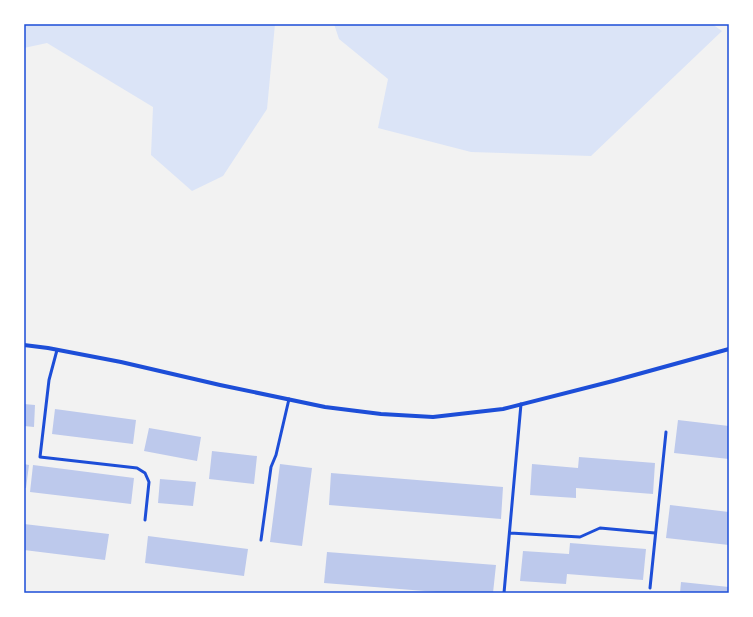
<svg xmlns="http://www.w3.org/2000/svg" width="753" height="617" viewBox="0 0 753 617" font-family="'Space Grotesk',sans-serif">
	<rect width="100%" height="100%" fill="#f2f2f2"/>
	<path fill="#dbe4f7" d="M24,24H275L267,109L223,176L192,191L151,155L153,107L47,43L24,48Z
		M334,24H712L722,31L591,156L471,152L378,128L388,79L339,39Z"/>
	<path fill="#bdc9ec" d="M24,404L35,405L34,427L24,426Z
		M55,409L136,420L133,444L52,434Z
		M678,420L729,426V459L674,453Z
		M149,428L201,437L197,461L144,451Z
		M212,451L257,456L254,484L209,479Z
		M579,457L655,463L653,494L576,488V498L530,495L532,464L578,468Z
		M24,464L29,465L26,488H24Z
		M280,464L312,468L302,546L270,542Z
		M33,465L134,478L131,504L30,492Z
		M331,473L503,487L501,519L329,505Z
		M160,479L196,482L193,506L158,503Z
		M670,505L729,512V545L666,538Z
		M24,524L109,534L105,560L24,550Z
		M148,536L248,549L244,576L145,563Z
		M570,543L646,549L643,580L567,574L566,584L520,581L523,551L569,554Z
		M327,552L496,565L493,593H450L324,583Z
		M681,582L729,587V593H680Z"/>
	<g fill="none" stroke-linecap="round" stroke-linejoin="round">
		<path stroke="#1d4ed8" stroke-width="3" d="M57,350L49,380L40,457L137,468L145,473L149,482L145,520
			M510,533L580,537L600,528L655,533
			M261,540L271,467L276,455L289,399
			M650,588L666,432
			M504,593L521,404"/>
		<path stroke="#1d4ed8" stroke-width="4" d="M24,345L48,348L121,362L220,385L325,407L381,414L433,417L503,409L613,381L729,349"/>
	</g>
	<rect width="753" height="617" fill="none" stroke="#ffffff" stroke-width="50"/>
	<rect x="25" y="25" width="703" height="567" fill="none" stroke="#1d4ed8" stroke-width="1.5"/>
</svg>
